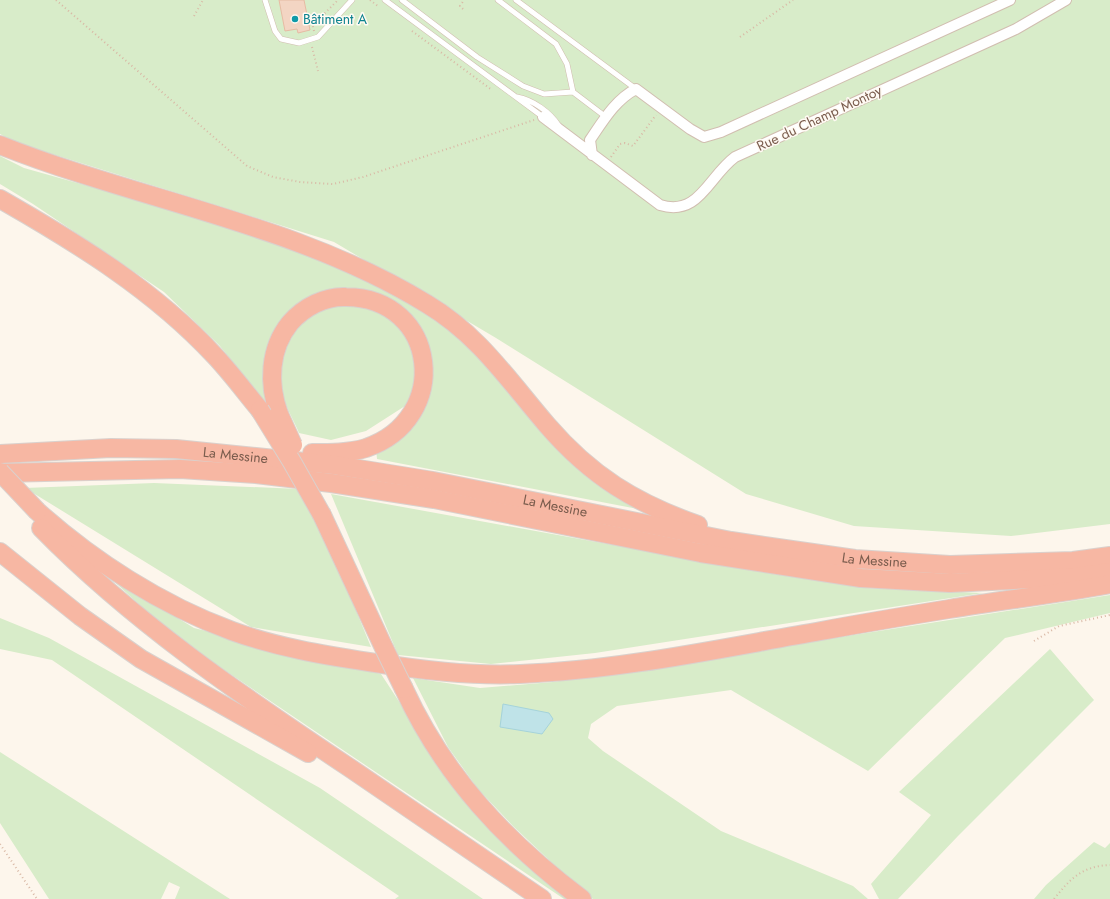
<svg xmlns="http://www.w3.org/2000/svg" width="1110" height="899" viewBox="0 0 1110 899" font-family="Jost,sans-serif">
	<rect width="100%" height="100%" fill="#fdf6ec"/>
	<path fill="#d8ecc9" d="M0,0H1110V524L1011,536L854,526L746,494L496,338L334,242L17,143L0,134Z
		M0,156L24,168L245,230L334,264L433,316L483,356L643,510L377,459L376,448L431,383L432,358L419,327L408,314L394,302L361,289H341L286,316L268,405L219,345L164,292L33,204L0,184Z
		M347,303L372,307L390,317L415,350V389L405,406L366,431L331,440L299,433C294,420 284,405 282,391C278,365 284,332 307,316C318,307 334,306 347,303Z
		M154,483L300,489L327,540L371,647L251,627L25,488Z
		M331,494L773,574L865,588L983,593L595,653L491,664L398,655Z
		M107,575L194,628L381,674L447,775L568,899H564L208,659L154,618Z
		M1110,595V613L1005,638L868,771L731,690L617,706L591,724L588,738L603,751L721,831L853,886L868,899H593L583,892L513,826L478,789L448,747L413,678L480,688L553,682Z
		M0,618L49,638L320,788L483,899H395L399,896L52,660L0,649Z
		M1050,649L1094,700L958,836L898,899H879L871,884L931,815L899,792Z
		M0,752L230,899H175L180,887L169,882L161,899H49L0,823Z
		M1094,842L1105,848L1110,843V899H1034L1046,885Z"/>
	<path fill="#bfe3e8" stroke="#a5d3da" d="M503,704L549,713L553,719L542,734L500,727Z"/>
	<path fill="#f3d5c3" stroke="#e6bba3" d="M279,0H304L310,30L298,33L297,29L285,31Z"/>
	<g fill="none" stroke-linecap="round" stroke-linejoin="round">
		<g stroke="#d1beb0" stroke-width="6">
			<path id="service" d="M265,0L275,31L281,39L299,43L318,37L352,0
				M385,0L543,117
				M402,0L477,57L523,86L544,94L573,92
				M498,0L556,44L567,64L573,92L606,117
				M516,0L636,89
				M517,97C533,100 550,112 559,126"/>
		</g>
		<g stroke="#d1beb0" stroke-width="12">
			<path id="minor" d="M543,117L660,205C699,217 708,177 735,157L1016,29L1066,0
				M592,155L590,140C603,121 615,100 636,89L690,129L704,137L721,132L1010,0"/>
		</g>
		<g stroke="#dad1cd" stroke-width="20">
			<g id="motorway">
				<path d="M0,145C141,201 297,224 427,304C479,335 509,381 547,425C591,476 635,503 698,525"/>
				<path d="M0,199C77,243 154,290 215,356C231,373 245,392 260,410"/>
				<path d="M279,414C268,384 269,349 290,323C304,307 325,296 346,297C439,298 452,419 366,448C349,453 330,453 312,453"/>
				<path id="s1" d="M0,454L111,448L176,449L334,465L433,481L731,541L855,559L950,565L1073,561L1110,556"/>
				<path d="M0,473L180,469L256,474L331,483L434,499L701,553L861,578L950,583L1074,577L1110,572"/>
				<path d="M37,511C93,561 161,605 232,631C276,647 323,655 369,662C420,670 469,676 520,674C622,670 722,648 821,631C864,623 906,616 949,609C1003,600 1057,594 1110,584"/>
				<path d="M322,515L384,648"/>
				<path d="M41,528C132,621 242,696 350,768C414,811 478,856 542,899"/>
				<path d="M0,552L80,616L141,659L308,753"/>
				<path d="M404,689C444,776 506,842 582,899"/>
			</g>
		</g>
		<path stroke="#d9b8a5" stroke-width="2" stroke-dasharray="1 3" stroke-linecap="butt" d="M56,0L247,166L273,177L300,182L333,184L363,177L534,120
			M370,0L379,7
			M463,9L460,6L464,0
			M194,16L203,0
			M314,31L311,18L323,15L338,0
			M412,31L492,90
			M740,37L793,0
			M312,47L318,71
			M611,157L620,144L625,143L633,146L656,115
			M1034,641L1059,626L1110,615
			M0,844L37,899
			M1054,899C1070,879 1082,866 1110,865"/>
		<use href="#service" stroke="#fff" stroke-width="5"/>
		<use href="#minor" stroke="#fff" stroke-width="10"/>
		<use href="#motorway" stroke="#f7b7a3" stroke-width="18"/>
		<g stroke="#dad1cd" stroke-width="20" stroke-linecap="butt">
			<path id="motorway-bridge" d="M260,410L292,462L322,515
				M279,414L293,445
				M0,472L37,511
				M384,648L404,689"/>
		</g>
		<use href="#motorway-bridge" stroke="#f7b7a3" stroke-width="18"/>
	</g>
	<circle fill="#0f9aa8" stroke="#fffaf3" stroke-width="1.5" cx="295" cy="19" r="4"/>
	<g text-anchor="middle" stroke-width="3" stroke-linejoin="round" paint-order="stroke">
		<g font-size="14" fill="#0d838f" stroke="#fffaf3" text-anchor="start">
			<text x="303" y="24">Bâtiment A</text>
		</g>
		<g font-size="14" fill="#7a5c4d" stroke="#fffaf3">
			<text transform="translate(819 118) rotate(-25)" y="5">Rue du Champ Montoy</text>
			<text dy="5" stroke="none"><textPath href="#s1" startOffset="236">La Messine</textPath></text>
			<text dy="5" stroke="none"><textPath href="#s1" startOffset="560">La Messine</textPath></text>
			<text dy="5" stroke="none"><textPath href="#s1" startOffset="884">La Messine</textPath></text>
		</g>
	</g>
</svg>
